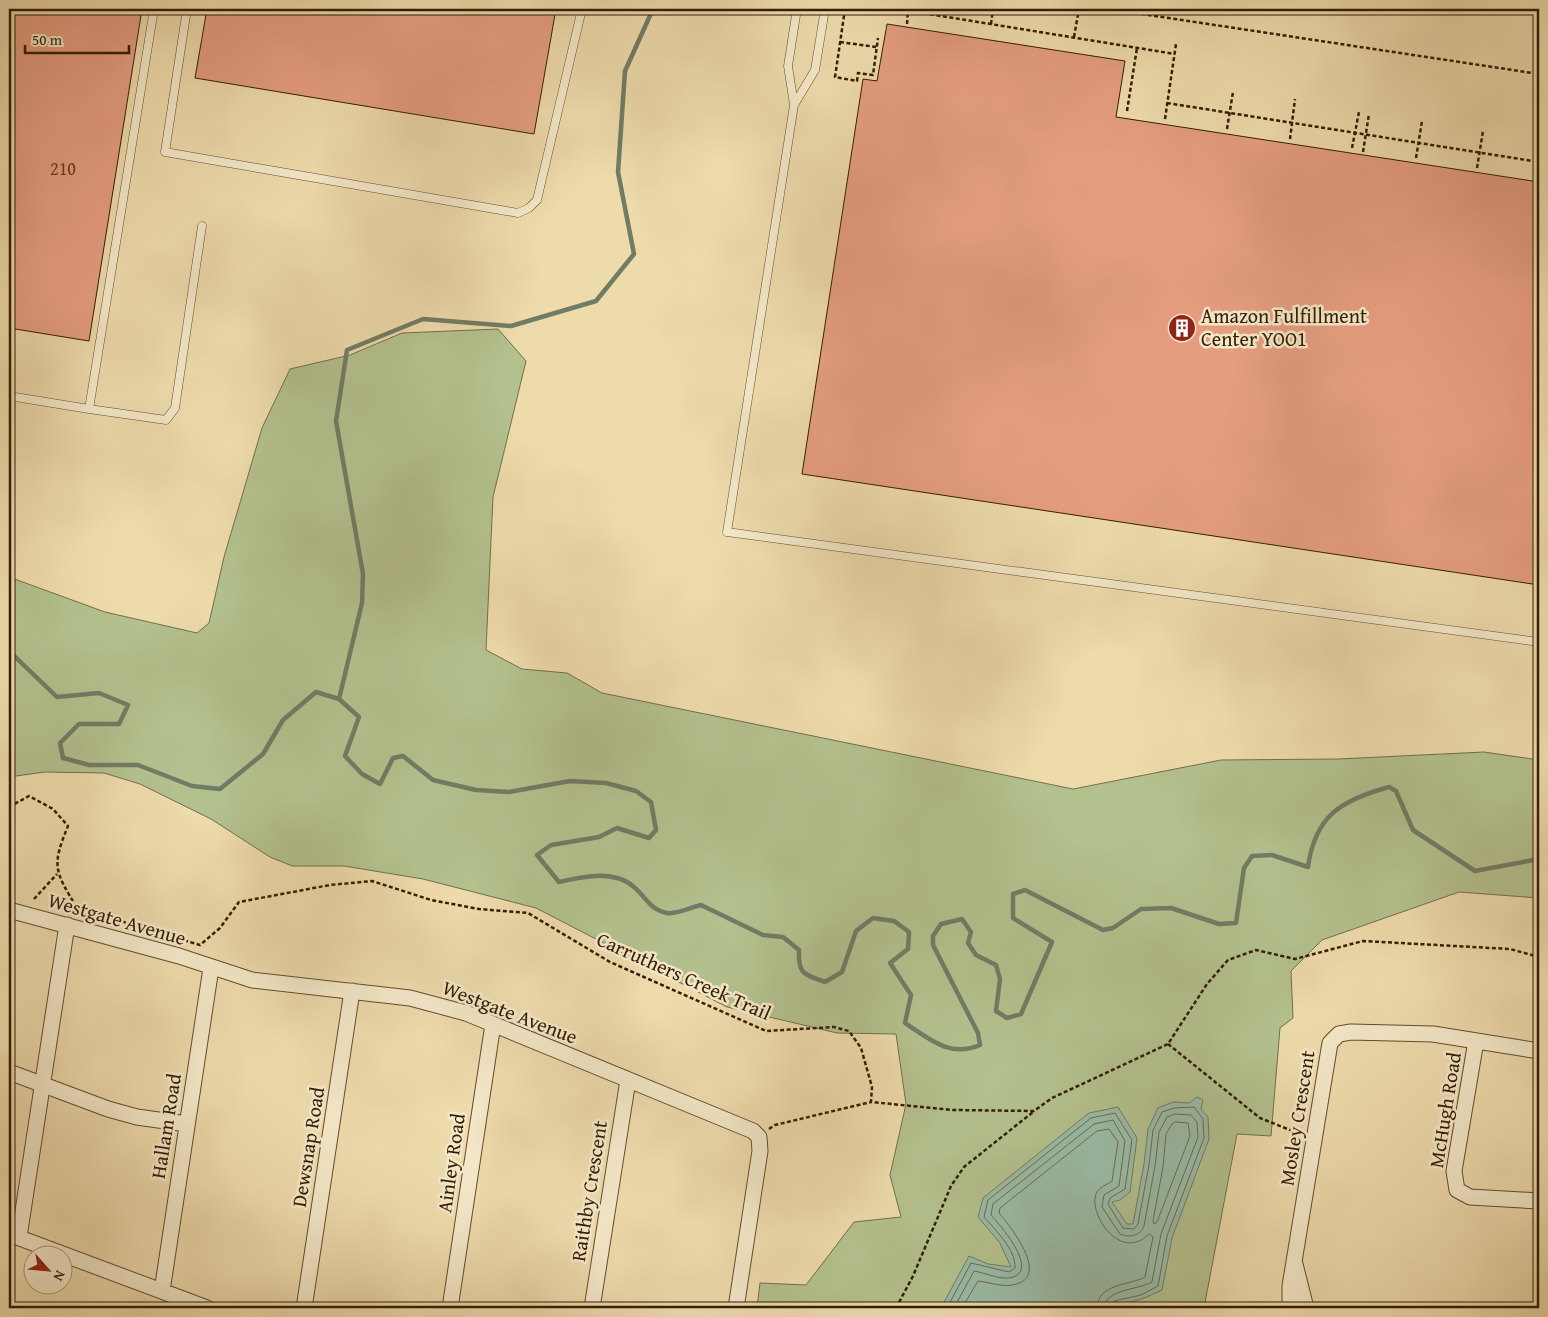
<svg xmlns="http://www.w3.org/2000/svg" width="1548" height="1317" viewBox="0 0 1548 1317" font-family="'Gentium Book Plus',serif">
	<rect width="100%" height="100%" fill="#eedbac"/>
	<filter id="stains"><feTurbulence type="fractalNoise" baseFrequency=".004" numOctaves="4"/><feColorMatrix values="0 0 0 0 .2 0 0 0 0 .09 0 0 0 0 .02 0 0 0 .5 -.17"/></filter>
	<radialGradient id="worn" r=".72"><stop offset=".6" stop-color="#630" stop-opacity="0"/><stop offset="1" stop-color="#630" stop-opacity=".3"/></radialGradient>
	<path fill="#b3c18e" stroke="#736f49" d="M498,329L526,361L493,497L486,650L522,669L567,673L602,693L1073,789L1221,760L1338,759L1484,752L1539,760V898L1459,892L1322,940L1291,971L1293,1018L1280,1028L1271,1136L1237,1134L1204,1308H757L760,1283L806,1285L854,1222L901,1217L890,1175L906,1104L896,1034L837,1033L727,1007L536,908L423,879L344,866H292L270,857L211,819L140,784L104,773L45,772L9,777V577L105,612L197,633L209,623L224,557L262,428L290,369L350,355L402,333Z"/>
	<path fill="#9abba6" stroke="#717c65" d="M1197,1097L1203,1100L1201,1109L1208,1117L1209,1139L1172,1238L1162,1290L1142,1299L1106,1308H941L969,1256L988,1264L1011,1267L1000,1243L978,1217L983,1198L1089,1113L1118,1107L1137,1138L1130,1192L1120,1200L1112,1202L1127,1224H1133L1144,1164L1148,1129L1158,1108L1173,1102L1189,1103Z"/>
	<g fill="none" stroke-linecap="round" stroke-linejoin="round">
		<path stroke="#666c55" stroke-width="1" d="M1176,1122L1188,1123L1190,1136L1157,1222L1154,1224L1153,1221L1163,1167L1166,1134L1172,1124Z
			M947,1308L971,1263L1009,1272L1015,1268C1016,1249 995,1230 984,1217L988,1200L1091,1118L1115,1113L1132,1140L1125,1189L1110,1198L1108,1204L1123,1228L1134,1229L1138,1224L1149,1165L1153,1130L1162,1112L1174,1108L1194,1107L1203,1119L1204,1138L1167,1236L1158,1286L1141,1295L1114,1301L1110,1308
			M954,1308L974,1271C986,1273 1002,1281 1013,1277C1039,1269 999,1224 991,1215L993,1204L1094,1124L1113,1120L1125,1141L1119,1186L1104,1195L1102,1207L1120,1234C1130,1238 1140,1236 1144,1226L1155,1166L1159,1132L1167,1117L1175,1114L1191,1115L1197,1122L1198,1137L1161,1234L1152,1282C1138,1290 1105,1289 1104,1308
			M962,1308L978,1281C988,1282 1001,1287 1012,1285C1053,1279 1010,1226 999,1213L1000,1208L1097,1131L1109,1129L1118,1142L1112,1181C1107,1185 1101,1186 1097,1192C1086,1210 1119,1264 1149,1234L1153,1237L1145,1277C1128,1286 1098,1283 1097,1308"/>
		<path stroke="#717c65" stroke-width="4.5" d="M9,651L57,697L99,693L128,705L119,724H79L60,743L63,758L89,765H138L192,786L220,789L263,754L283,720L316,692L339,699L359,717L345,756L362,774L380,784L393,758L403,756L433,780L476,790L509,792L570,781L606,783L636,791L651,802L656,830L649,838L617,828L599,837L551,845L537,855L559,882C582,877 614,869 634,887C646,897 650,910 667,913C676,915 692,907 701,905L763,935L783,937L799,950C798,975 804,974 825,982L842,972L856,931L873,918L894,921L909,932L908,949L890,963L911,995L905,1023C929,1039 950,1058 980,1045L978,1033L933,945V936L941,924L962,919L971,932L968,943L976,955L996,965L1000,979L996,1011L1007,1018L1021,1014L1052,942L1013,918V894L1025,890L1103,930L1113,928L1141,909L1171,908L1219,924L1236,923L1244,868L1252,856L1272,855L1308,867C1315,815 1342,800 1389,787L1396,791L1413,830L1475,871L1539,859
			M339,699L362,603L363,574L336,421L347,350L423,319L511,326L596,301L634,254L618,172L625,71L653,9"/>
	</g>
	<path fill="#e59d80" stroke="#331d04" d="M9,9H142L89,341L9,328Z
		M207,9H556L534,134L195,78Z
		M887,24L1125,61L1116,117L1539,182V585L802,474L863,79L877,81Z"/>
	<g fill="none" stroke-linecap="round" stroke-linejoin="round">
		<g stroke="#624c2e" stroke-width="9">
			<path id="service" d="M187,9L165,152L518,213L529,208L537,200L582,9
				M797,9L788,66L794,105L727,532L1539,642
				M794,105L815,70L825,9
				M9,396L89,409L154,9
				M89,409L166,420L175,408L202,226"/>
		</g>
		<g stroke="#624c2e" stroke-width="17">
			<path id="minor" d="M9,910L179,956L252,980L410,998L466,1013L753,1131L759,1137L760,1151L736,1308
				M1476,1041L1454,1171L1457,1190L1470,1197L1539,1201
				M9,1072L108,1109L137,1117L187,1124
				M9,1234L207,1308
				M19,1237L67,925
				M1295,1264L1306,1308
				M162,1291L211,968
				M304,1308L352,991
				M450,1308L493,1024
				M592,1308L628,1080
				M1290,1308V1286L1330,1043L1339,1034L1351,1032L1433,1034L1539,1051"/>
		</g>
		<path stroke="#331d04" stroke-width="2.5" stroke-dasharray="4 2.5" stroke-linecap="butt" d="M845,9L835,77L857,81L858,73L873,75L878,38
			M898,9L1175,54
			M1109,9L1539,74
			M907,24L908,10
			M991,24L993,9
			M1074,37L1079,9
			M840,42L876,47
			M1167,103L1539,162
			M1127,111L1137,48
			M1165,119L1176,44
			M1227,129L1233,92
			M1290,139L1295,99
			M1352,148L1359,112
			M1363,152L1369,114
			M1416,158L1422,121
			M1477,168L1483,131
			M9,807L29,796L53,809L68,826C51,867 55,871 77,908L200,945L220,928L239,902L330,885L372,881L431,900L479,909L528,913L610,962L766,1031L834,1027L849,1031L861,1048L872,1087L871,1102L953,1110L1034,1111L1052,1098L1168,1044L1207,984L1228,960L1256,950L1295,959L1363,941L1510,949L1539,957
			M34,899L57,874
			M1168,1044L1260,1118L1300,1134
			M769,1129L775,1125L871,1102
			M896,1308L913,1276L951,1186L964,1167L1033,1112"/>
		<use href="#service" stroke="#f4e8c9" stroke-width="8"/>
		<use href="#minor" stroke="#f4e8c9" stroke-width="15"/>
	</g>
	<defs>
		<g id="building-disc" transform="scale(1.4375)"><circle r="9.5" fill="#8f2418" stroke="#f4e8c9"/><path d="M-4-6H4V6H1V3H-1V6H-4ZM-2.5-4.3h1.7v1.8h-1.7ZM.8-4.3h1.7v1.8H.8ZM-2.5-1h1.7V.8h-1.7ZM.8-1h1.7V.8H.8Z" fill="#fff"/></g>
	</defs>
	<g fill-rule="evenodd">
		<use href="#building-disc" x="1182" y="328"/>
	</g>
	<g text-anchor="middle" stroke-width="5" stroke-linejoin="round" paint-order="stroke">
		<g font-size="18" fill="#603d23">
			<text x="63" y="175">210</text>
		</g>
		<g font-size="20" fill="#331d04" stroke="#f4e8c9" text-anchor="start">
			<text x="1201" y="323">Amazon Fulfillment<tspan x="1201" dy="23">Center YOO1</tspan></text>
		</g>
		<g font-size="20" fill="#331d04" stroke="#f4e8c9">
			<text transform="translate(117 919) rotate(16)" y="7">Westgate Avenue</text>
			<text transform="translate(684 976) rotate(24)" y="7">Carruthers Creek Trail</text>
			<text transform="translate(510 1012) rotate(21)" y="7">Westgate Avenue</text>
			<text transform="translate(1445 1110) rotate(-81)" y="7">McHugh Road</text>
			<text transform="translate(1297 1118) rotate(-81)" y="7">Mosley Crescent</text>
			<text transform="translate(166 1126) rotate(-81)" y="7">Hallam Road</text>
			<text transform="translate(308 1147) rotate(-81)" y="7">Dewsnap Road</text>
			<text transform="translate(451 1163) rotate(-82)" y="7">Ainley Road</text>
			<text transform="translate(589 1191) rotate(-81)" y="7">Raithby Crescent</text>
		</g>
	</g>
	<rect width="1548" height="1317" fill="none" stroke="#eedbac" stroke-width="30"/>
	<rect x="10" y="10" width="1528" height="1297" fill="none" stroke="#331d04" stroke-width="2.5"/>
	<rect x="15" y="15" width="1518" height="1287" fill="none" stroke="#331d04"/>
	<g transform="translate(48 1270) rotate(117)"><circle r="24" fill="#f4e8c9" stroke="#a7977a"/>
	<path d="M0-4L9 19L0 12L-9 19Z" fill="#8f2418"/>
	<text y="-8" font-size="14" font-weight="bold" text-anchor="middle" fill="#331d04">N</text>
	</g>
	<path d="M25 45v8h104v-8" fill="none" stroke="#331d04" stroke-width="2.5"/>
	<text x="32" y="45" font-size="15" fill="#331d04" stroke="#f4e8c9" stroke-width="4" paint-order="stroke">50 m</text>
	<rect width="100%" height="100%" filter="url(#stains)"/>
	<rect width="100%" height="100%" fill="url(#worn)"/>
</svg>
